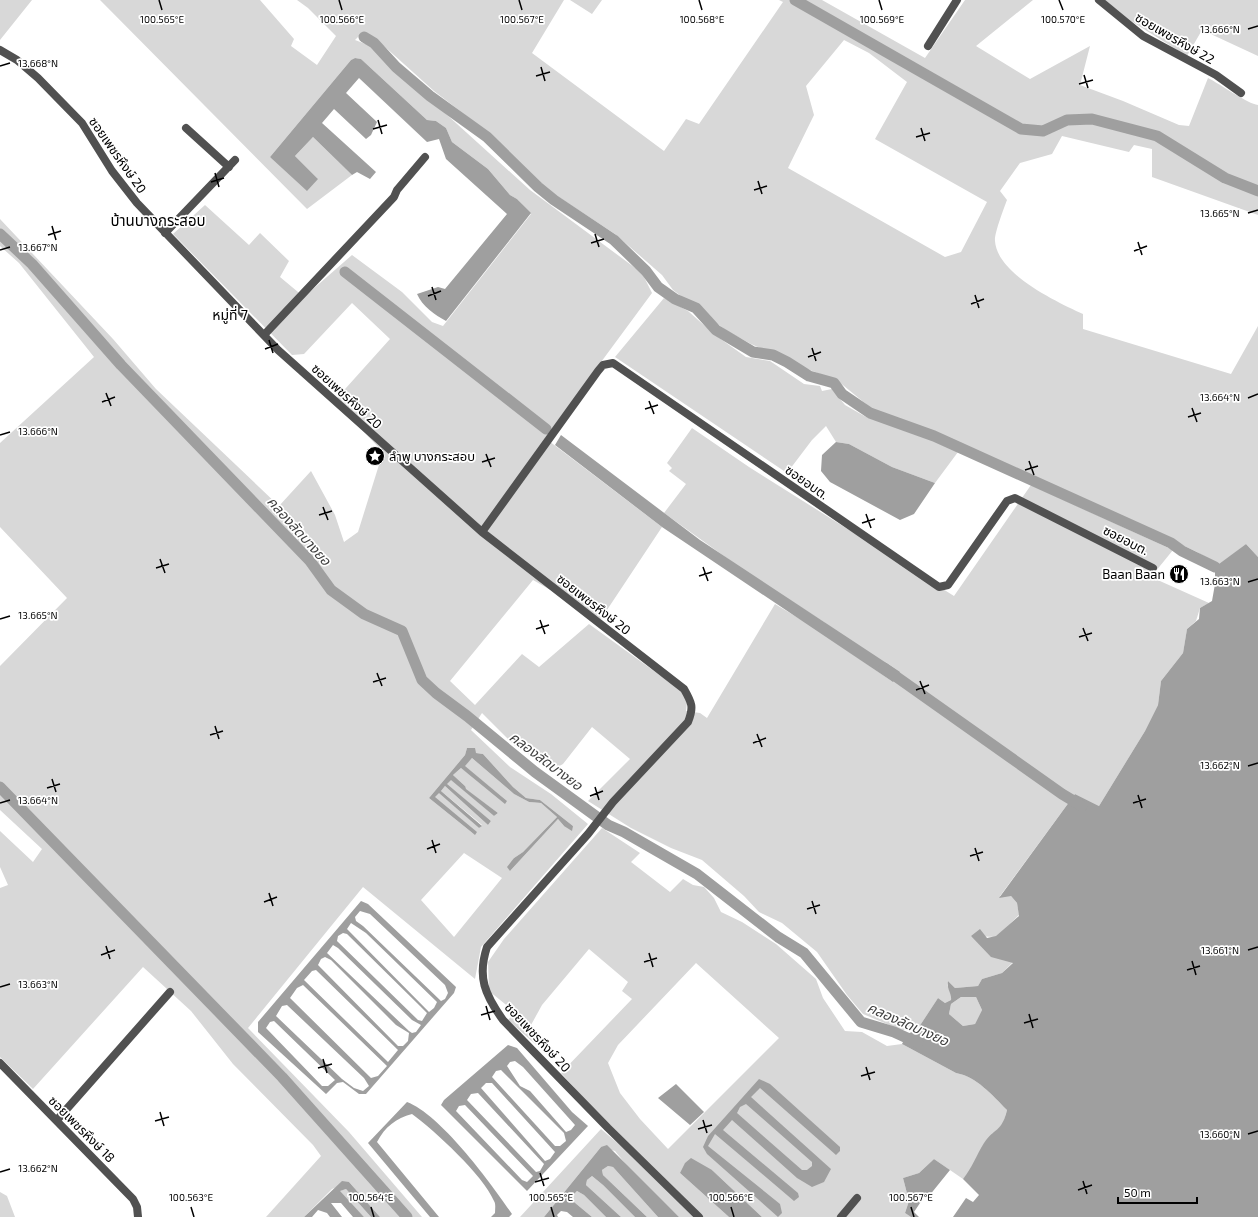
<svg xmlns="http://www.w3.org/2000/svg" width="1258" height="1217" viewBox="0 0 1258 1217" font-family="'Exo 2','Noto Sans Thai',sans-serif">
	<rect width="100%" height="100%" fill="#fff"/>
	<path fill="#d8d8d8" fill-rule="evenodd" d="M0,0H32L0,40Z
		M100,0H260L294,39L291,46L317,65L336,36L308,8L297,0H564L532,53L664,151L686,119L699,124L783,2L779,0H822L925,58L965,0H1033L976,46L1030,79L1090,46L1080,85L1123,101L1179,125L1189,126L1208,78C1220,84 1248,104 1258,105V215L1152,177V149L1134,145L1129,152L1062,136L1052,154L1020,163L1000,191L1007,200C1004,208 994,234 995,241C997,274 1057,302 1083,314V329L1231,374L1258,326V557L1246,544L1219,565L1197,552L1061,488L872,409L838,381L810,370L751,344L727,331L673,290L662,275L615,234L548,190L494,137L434,91L384,46L363,32L355,40L371,46L530,190L642,273L652,293L545,438L662,527L601,619L533,580L450,681L475,705L522,654L539,667L589,624L683,692L687,703L686,711L700,713L707,718L775,604L810,625L893,682L824,622L749,574L664,513L686,484L669,471L672,468L667,463L692,428L749,467L954,596L1031,485L1173,550L1151,577L1209,603L1200,608L1196,621L1187,629L1183,653L1161,681L1158,705L1145,731L1099,806L1075,794L1000,896H1011L1017,903L1019,915L996,937L971,936L1013,962L1002,973L982,979L978,986L955,988L948,981L947,985L952,995L951,1000L945,1003L938,998L917,1030H901L863,1014L847,995L817,952L782,923L759,912L744,896L702,860L671,848L631,828L588,801L630,759L592,727L563,764L552,770L514,745L482,713L471,730L510,767L551,794L588,824L481,947L475,979L363,887L248,1028L349,1132L422,1217H380L349,1182L332,1189L304,1217H266L321,1156L313,1145L233,1064L191,1011L143,967L33,1089L0,1057V888L8,885L0,867V831L33,862L42,849L0,810V666L67,598L0,527V443L94,357L19,263L0,246V219L113,339L156,389L279,506L311,471L335,515L344,542L358,532L383,452L361,429L337,398L390,339L352,303L304,354L292,355L173,234L205,205L249,245L260,233L289,261L280,277L304,297L352,255L402,292L432,322L443,326L531,214L517,199L510,195L488,169L452,142L446,128L436,121L427,120L361,59L355,58L351,60L270,157L318,179L295,156L313,137L352,175L307,209ZM844,40L869,53L907,82L875,139L987,202L961,252L945,257L788,168L814,115L806,86ZM467,748L476,753L483,754L513,787L526,798L540,800L573,826H564L558,819L510,871L514,858L523,852L557,817L541,803L529,802L514,794L472,758L464,766L507,801L461,768L453,775L465,786V789L498,813L494,816L451,779L446,784L491,821L488,825L445,786L441,791L482,825L479,828L439,792L434,797L475,835L429,798L465,755ZM464,853L502,878L454,937L421,900Z
		M570,0H602L592,14Z
		M1105,0H1258V56L1202,30L1187,56L1131,21Z
		M664,298L688,311L715,335L746,357L770,361L804,384L820,386L822,391L832,389L845,405L866,417L915,433L958,452L935,483L892,467L849,444L836,442L826,426L812,440L787,473L615,357Z
		M602,828L640,853L631,862L670,892L683,879L693,885L704,887L714,898L721,912L742,922L776,944L816,979L823,998L845,1031L862,1032L887,1046L902,1044L956,1073C977,1077 992,1095 1007,1110L1003,1124L985,1142L970,1171L963,1179L934,1159L919,1173L903,1178L909,1201L905,1213L911,1217H762L712,1170L680,1173L729,1217H679L633,1173L615,1151L601,1147L544,1217H520L601,1129L647,1168L561,1073L632,999L622,991L628,982L589,949L542,1005L531,1025L556,1052L551,1058L508,1020L515,1012L489,991L488,962L504,939ZM696,963L779,1038L668,1149L640,1119L620,1093L608,1063L618,1045Z
		M961,997H976L982,1010L975,1024L963,1026L949,1014L951,1004Z
		M608,1166L613,1167L658,1217H647L603,1175L602,1170Z
		M592,1176L603,1185L635,1217H621L586,1185L587,1180Z
		M346,1189L371,1217H364L339,1191Z
		M577,1191L584,1195L606,1217H592L574,1202L572,1196Z
		M0,1192L7,1196L15,1217H0Z"/>
	<path fill="#9f9f9f" fill-rule="evenodd" d="M355,58L361,59L427,120L436,121L446,128L452,142L488,169L510,195L517,199L531,213L446,321C435,315 422,306 417,294L438,287L445,289L507,214L446,159L439,139L427,142L359,78L346,93L377,122L371,135L366,139L334,109L322,123L376,172L370,179L357,172L352,175L313,137L295,156L318,179L307,191L270,157L351,60Z
		M561,435L700,540L900,672L893,682L662,527L555,445Z
		M836,442L849,444L892,467L935,483L914,514L900,520L830,482L821,471L822,455Z
		M1246,544L1258,557V1217H953L966,1198L973,1202L979,1195L963,1179C972,1168 976,1156 984,1143C994,1128 1002,1132 1007,1110C992,1095 977,1077 956,1073L902,1044L907,1034L917,1030L938,998L945,1003L951,1000C952,993 946,988 948,981L955,988L978,986L982,979L1002,973L1013,963L991,957L971,936L980,929L987,938L996,936L1019,916L1017,903L1011,896L999,898L1075,794L1099,806L1145,731L1158,705L1161,681L1183,653L1187,629L1199,619L1200,608L1212,601L1215,584V567ZM961,997H976L982,1010L975,1024L963,1026L949,1014L951,1004Z
		M467,748H475L476,753L483,754L513,787L526,798L540,800L573,826L572,831L564,826L558,819L510,871L507,867L514,858L523,852L557,817L541,803L529,802L514,794L472,758L465,766L507,801L505,804L461,768L453,775L465,786L466,789L498,813L494,816L451,780L447,784L491,821L488,825L445,786L441,791L482,826L479,828L439,793L435,797L477,832L475,835L429,798L465,755Z
		M361,901L368,904L456,987L454,993L366,1094H359L343,1082L337,1083L326,1094L258,1032V1022ZM360,911L370,914L445,985L448,993L445,999L441,1001L363,926L356,921L355,917ZM351,923L366,933L437,1002L434,1008L429,1012L347,929ZM343,933L347,934L420,1006L427,1013L422,1021L418,1020L337,941L338,936ZM333,945L338,948L412,1020L421,1025L416,1032L412,1033L409,1031L327,953ZM325,957L331,960L396,1025L409,1033L408,1041L403,1046H398L318,965L321,959ZM316,970L398,1050L388,1062L304,980L312,971ZM303,985L387,1066L378,1076L371,1078L290,998L297,988ZM287,1005L364,1078L369,1086L363,1091L354,1088L342,1079L276,1016L282,1006ZM274,1021L335,1080L328,1086H322L266,1028L270,1022Z
		M508,1045L517,1048L572,1112L588,1126L527,1191L441,1105L444,1100ZM515,1061L523,1067L575,1125L571,1130L566,1132L530,1091L520,1086L507,1066L510,1062ZM501,1070L564,1133L566,1141L560,1146H555L492,1077L496,1071ZM486,1083H492L555,1152L550,1159L545,1161L481,1088ZM478,1093L544,1164L540,1171L536,1172L467,1100L471,1094ZM465,1105L533,1176L527,1182L522,1180L456,1111L459,1106Z
		M759,1079L770,1084L840,1147V1151L836,1155L760,1088L751,1097L831,1169L824,1182L812,1187L797,1178L732,1120L723,1130L798,1193L799,1197L794,1201L715,1134L708,1146L780,1204L782,1213L778,1217L707,1154L703,1147L708,1136ZM746,1104L812,1162V1166L807,1170H802L737,1113L740,1107Z
		M676,1084L704,1112L690,1125L658,1098Z
		M407,1102C441,1115 491,1183 512,1214L509,1217H491L495,1213C495,1209 496,1204 494,1201C483,1175 435,1131 412,1114C396,1118 385,1127 377,1142L439,1217H430L368,1143Z
		M607,1145L679,1217H658L613,1167L608,1166L602,1170L603,1175L647,1217H635L603,1185L592,1176L587,1180L586,1185L621,1217H606L584,1195L577,1191L572,1196L574,1202L592,1217H573L567,1212L561,1211L557,1215L558,1217H544L601,1147Z
		M691,1158L712,1170L762,1217H729L680,1173L685,1163Z
		M934,1159L950,1170L929,1196L926,1194L914,1212L919,1217H911L905,1213L909,1201L903,1178L919,1173Z
		M342,1181L349,1182L380,1217H371L346,1189L340,1191L364,1217H353L341,1203H331L342,1217H330L327,1213L318,1210L312,1217H304Z"/>
	<g fill="none" stroke-linecap="round" stroke-linejoin="round">
		<path stroke="#9f9f9f" stroke-width="11" d="M795,0L1021,129L1043,131L1067,120L1092,119L1157,136L1225,178L1258,191
			M364,37L374,43L396,67L430,96L487,137L538,187L554,200L614,240L646,271L658,287L675,299L696,308L716,330L753,352L773,355L787,362L809,376L834,383L842,394L870,413L934,436L1171,543L1182,551L1215,567
			M0,234L32,264L121,365L310,561L331,590L364,614L402,631L422,680L436,693L467,716L535,772L608,825L624,832L697,874L778,937L804,953L861,1022L894,1032L918,1043
			M345,272L546,429
			M884,668L1062,794L1082,806
			M0,787L282,1077L407,1217"/>
		<path stroke="#515151" stroke-width="8" d="M1099,0L1143,36L1216,75L1241,93
			M928,46L957,0
			M0,50L17,60L38,78L82,123L112,171L137,203L278,350L482,532L684,689C692,703 694,707 688,722L613,802L588,834L487,947C477,977 485,995 503,1020L608,1128L699,1217
			M186,128L229,167
			M165,233L235,160
			M264,335L394,197L397,190L425,157
			M482,532L598,371L603,365L613,363L939,587L948,585L1007,501L1015,498L1153,568
			M0,1063L133,1199L137,1207L138,1217
			M57,1120L170,992
			M841,1217L857,1198"/>
	</g>
	<path fill="none" stroke="#000" stroke-width="1.5" d="M159,0L162,10M339,0L342,10M519,0L522,10M699,0L702,10M879,0L882,10M1059,0L1063,10M1248,29L1258,26M0,66L10,63M541,67L545,81M1084,75L1088,88M536,76L550,72M1079,84L1093,80M378,120L382,134M921,128L925,141M373,129L387,125M916,137L930,133M215,173L219,187M758,181L762,194M211,182L224,178M754,190L767,186M1248,213L1258,210M52,226L56,240M595,234L599,247M48,235L61,231M1138,242L1142,255M591,243L604,239M0,250L10,247M1134,251L1147,246M432,287L436,300M975,295L979,308M428,296L441,291M971,304L984,299M269,340L273,353M812,348L816,361M265,349L278,344M808,357L821,352M106,393L111,406M1248,398L1258,394M649,401L654,414M102,402L115,397M1192,408L1197,422M645,409L658,405M1188,417L1201,413M0,435L10,432M486,454L491,467M1029,461L1034,475M482,462L495,458M1025,470L1038,466M323,507L328,520M866,514L871,528M319,515L332,511M862,523L875,519M160,559L165,573M703,567L708,581M156,568L169,564M699,576L712,572M1248,582L1258,579M0,619L10,616M540,620L545,634M1083,628L1088,641M536,629L549,625M1079,637L1092,633M377,673L382,686M920,681L925,694M373,682L386,678M916,690L929,685M215,726L219,739M757,734L762,747M210,735L223,731M753,743L766,738M1248,766L1258,763M52,779L56,792M595,787L599,800M47,788L60,784M1138,795L1142,808M590,796L603,791M0,803L10,800M1133,803L1146,799M432,840L436,853M975,848L979,861M427,849L440,844M970,856L983,852M269,893L273,906M812,901L816,914M264,902L277,897M807,909L820,905M106,946L110,959M1248,950L1258,947M649,953L653,967M101,955L115,950M1192,961L1196,975M644,962L657,958M1187,970L1200,966M0,987L10,984M486,1006L490,1020M1029,1014L1033,1028M481,1015L495,1011M1024,1023L1038,1019M323,1059L327,1073M866,1067L870,1080M318,1068L332,1064M861,1076L875,1072M160,1112L164,1126M703,1120L707,1133M155,1121L169,1117M698,1129L712,1125M1248,1134L1258,1131M0,1172L10,1169M540,1173L544,1186M1083,1181L1087,1194M535,1182L549,1178M1078,1190L1092,1185M191,1207L194,1217M371,1207L374,1217M551,1207L554,1217M731,1207L734,1217M911,1207L914,1217"/>
	<defs>
		<g id="sight-disc" transform="scale(1)"><circle r="9.5" fill="#000" stroke="#fff"/><path d="M0-6L1.8-2.2L6-1.7L2.9 1.2L3.7 5.4L0 3.3L-3.7 5.4L-2.9 1.2L-6-1.7L-1.8-2.2Z" fill="#fff"/></g>
		<g id="restaurant-disc" transform="scale(1)"><circle r="9.5" fill="#000" stroke="#fff"/><path d="M-5-6h1v4h1v-4h1v4h1v-4h1v5L-1.5 .5V6h-2V.5L-5-1ZM5-6V6H3V1.5H1.5Q1.5-4 5-6Z" fill="#fff"/></g>
	</defs>
	<g fill-rule="evenodd">
		<use href="#sight-disc" x="375" y="456"/>
		<use href="#restaurant-disc" x="1179" y="574"/>
	</g>
	<g text-anchor="middle" stroke-width="3.5" stroke-linejoin="round" paint-order="stroke">
		<g font-size="13" fill="#000" stroke="#fff">
			<text transform="translate(1175 38) rotate(30)" y="5">ซอยเพชรหึงษ์ 22</text>
			<text transform="translate(118 155) rotate(55)" y="5">ซอยเพชรหึงษ์ 20</text>
			<text transform="translate(347 396) rotate(42)" y="5">ซอยเพชรหึงษ์ 20</text>
			<text transform="translate(807 482) rotate(35)" y="5">ซอยอบต.</text>
			<text transform="translate(1126 540) rotate(27)" y="5">ซอยอบต.</text>
			<text transform="translate(594 604) rotate(38)" y="5">ซอยเพชรหึงษ์ 20</text>
			<text transform="translate(538 1037) rotate(47)" y="5">ซอยเพชรหึงษ์ 20</text>
			<text transform="translate(82 1129) rotate(45)" y="5">ซอยเพชรหึงษ์ 18</text>
		</g>
		<g font-size="13" fill="#000" stroke="#fff" text-anchor="start">
			<text x="389" y="461">ลำพู บางกระสอบ</text>
			<text x="1165" y="579" text-anchor="end">Baan Baan</text>
		</g>
		<g font-size="14" fill="#000" stroke="#fff">
			<text x="230" y="320">หมู่ที่ 7</text>
		</g>
		<g font-size="14" font-style="italic" fill="#404040" stroke="#fff">
			<text transform="translate(299 531) rotate(48)" y="5">คลองลัดบางยอ</text>
			<text transform="translate(546 761) rotate(37)" y="5">คลองลัดบางยอ</text>
			<text transform="translate(908 1024) rotate(24)" y="5">คลองลัดบางยอ</text>
		</g>
		<g font-size="15" fill="#000" stroke="#fff">
			<text x="158" y="226">บ้านบางกระสอบ</text>
		</g>
	</g>
	<g font-size="10" text-anchor="middle" fill="#000" stroke="#fff" stroke-width="3.5" stroke-linejoin="round" paint-order="stroke">
		<text x="162" y="23">100.565°E</text>
		<text x="342" y="23">100.566°E</text>
		<text x="522" y="23">100.567°E</text>
		<text x="702" y="23">100.568°E</text>
		<text x="882" y="23">100.569°E</text>
		<text x="1063" y="23">100.570°E</text>
		<text x="1220" y="33">13.666°N</text>
		<text x="38" y="67">13.668°N</text>
		<text x="1220" y="217">13.665°N</text>
		<text x="38" y="251">13.667°N</text>
		<text x="1220" y="401">13.664°N</text>
		<text x="38" y="435">13.666°N</text>
		<text x="1220" y="585">13.663°N</text>
		<text x="38" y="619">13.665°N</text>
		<text x="1220" y="769">13.662°N</text>
		<text x="38" y="804">13.664°N</text>
		<text x="1220" y="954">13.661°N</text>
		<text x="38" y="988">13.663°N</text>
		<text x="1220" y="1138">13.660°N</text>
		<text x="38" y="1172">13.662°N</text>
		<text x="191" y="1201">100.563°E</text>
		<text x="371" y="1201">100.564°E</text>
		<text x="551" y="1201">100.565°E</text>
		<text x="731" y="1201">100.566°E</text>
		<text x="911" y="1201">100.567°E</text>
	</g>
	<path d="M1118 1197v6h79v-6" fill="none" stroke="#000000" stroke-width="2"/>
	<text x="1124" y="1197" font-size="12" fill="#000000" stroke="#ffffff" stroke-width="3" paint-order="stroke">50 m</text>
</svg>
